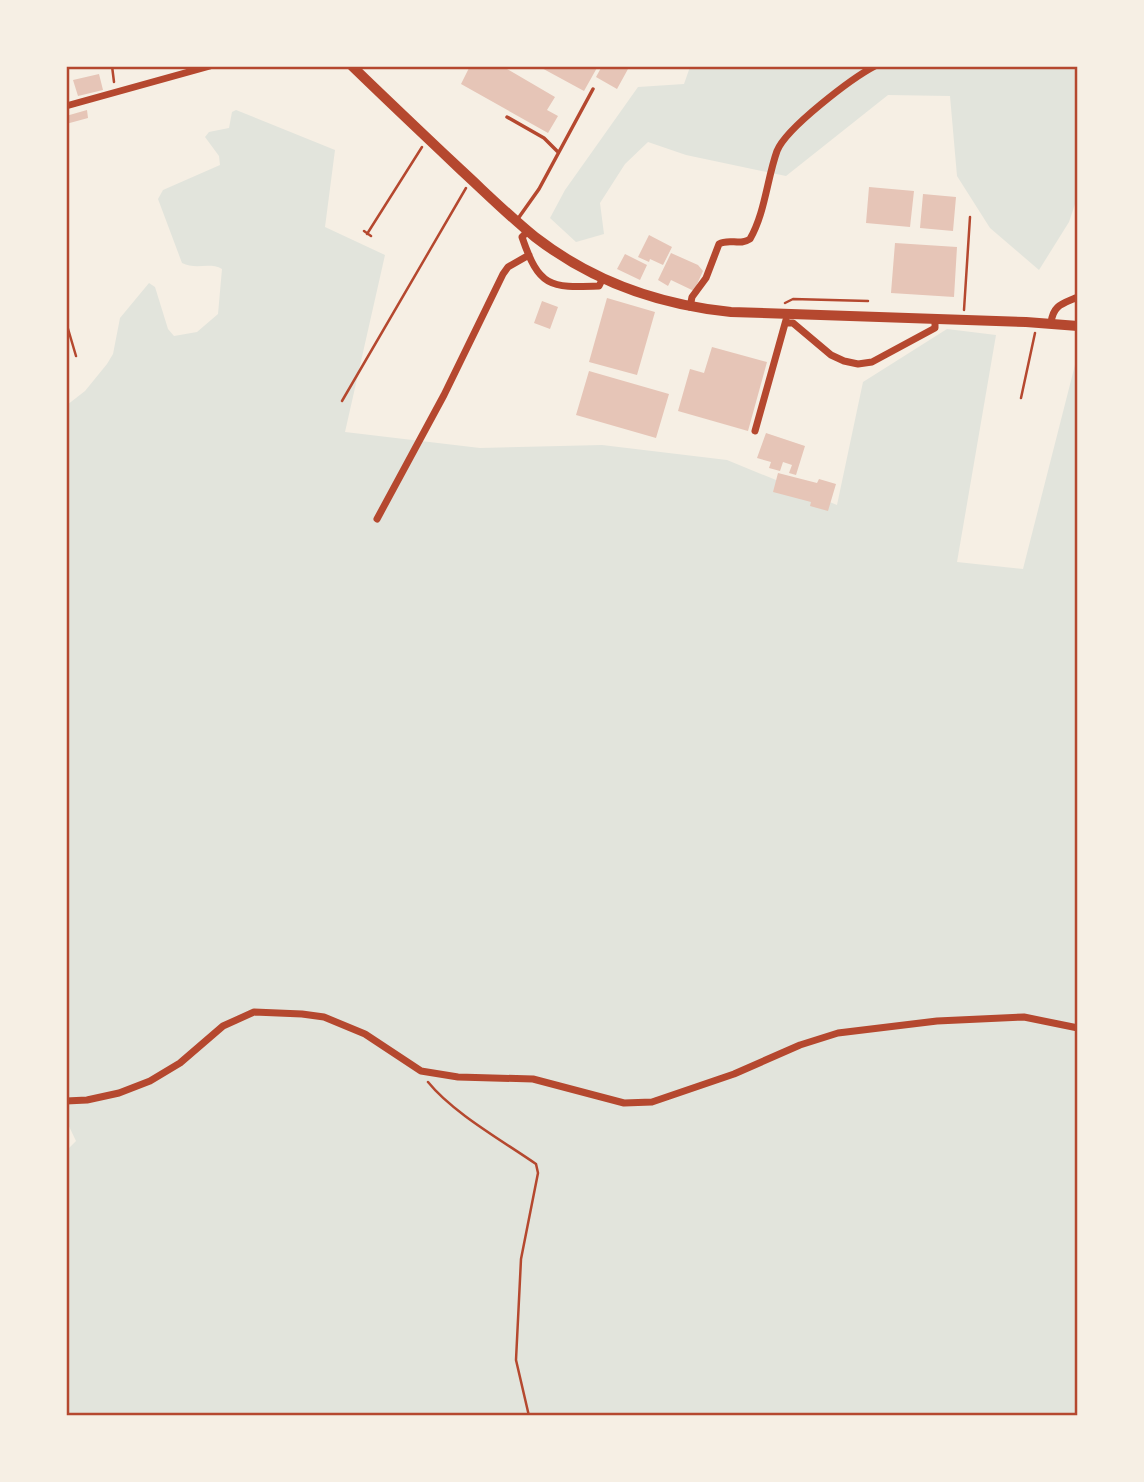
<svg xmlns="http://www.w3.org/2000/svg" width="1144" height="1482" viewBox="0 0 1144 1482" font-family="Montserrat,sans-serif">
	<rect width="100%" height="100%" fill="#f6efe4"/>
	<path fill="#e2e4dc" d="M690,67H1077V198L1069,222L1039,270L990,228L957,176L950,96L888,95L786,176L686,155L648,142L625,164L600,203L604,234L576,242L550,218L565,190L638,87L684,84Z
		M236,110L335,150L325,227L385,255L345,432L480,448L602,445L727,460L837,505L863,382L947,329L996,335L957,562L1023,569L1077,357V1415H67L66,1151L76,1141L66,1120L67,405L85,391L107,364L113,354L120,318L149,283L155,287L168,329L174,336L197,332L218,314L222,269C210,262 195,270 182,263L158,199L163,190L220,165L219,156L205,137L209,132L229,128L232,112Z"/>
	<path fill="#e6c5b7" d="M470,66H502L555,97L547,110L558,116L548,133L461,84Z
		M538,66H598L584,91Z
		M602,66L628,69L617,89L596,77Z
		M99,74L103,90L78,96L73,80Z
		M87,110L88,118L66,124V116Z
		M869,187L914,191L910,227L866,223Z
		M923,194L956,197L953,231L920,228Z
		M649,235L672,247L663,265L650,259L649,262L638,257Z
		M895,243L957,247L954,297L891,293Z
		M671,253L698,265L703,271L694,291L671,280L668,286L658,280Z
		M625,254L647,265L640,280L617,269Z
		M607,298L655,312L637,375L589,362Z
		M542,301L558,307L550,329L534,323Z
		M712,347L767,362L748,431L678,411L690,369L704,373Z
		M589,371L669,394L656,438L576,415Z
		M766,433L805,446L796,475L789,473L792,465L783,462L780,471L769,468L771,462L757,458Z
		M778,473L817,483L819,479L836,484L828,511L810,506L811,502L773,492Z"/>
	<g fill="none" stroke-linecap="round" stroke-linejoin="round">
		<path stroke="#b5482f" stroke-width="2.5" d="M112,66L114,82
			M364,231L371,236
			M367,234L422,147
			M785,303L793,299L868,301
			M964,310L970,217
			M66,322L76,356
			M1021,398L1035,333
			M342,401L466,188
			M428,1082C453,1113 503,1141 536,1164L538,1173L521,1259L516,1360L529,1416"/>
		<path stroke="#b5482f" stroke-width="3.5" d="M507,117L544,138L558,152
			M517,220L539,189L593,89"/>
		<path stroke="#b5482f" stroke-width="7" d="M66,106L210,66
			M528,231L522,237C539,287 549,288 599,286L603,278
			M690,307L692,297L706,278L719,244C729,238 740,246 750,239C765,213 767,179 777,151C786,128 852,78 875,66
			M786,323H793L831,355L844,361L858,364L872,362L935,328V319
			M1051,323C1053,305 1062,304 1078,297
			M755,431L786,320
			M377,519L444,395L503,274L508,267L529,255
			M66,1101L87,1100L119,1093L150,1081L180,1063L223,1026L254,1012L302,1014L324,1017L365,1034L421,1071L458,1077L533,1079L624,1103L652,1102L734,1074L800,1045L838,1033L937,1021L1024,1017L1078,1028"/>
		<path stroke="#b5482f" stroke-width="10" d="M352,66C388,101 424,135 460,169C485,192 509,216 535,237C592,281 660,305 731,312L1026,322L1078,326"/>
	</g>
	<rect width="1144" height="1482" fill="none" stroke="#f6efe4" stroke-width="136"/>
	<rect x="68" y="68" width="1008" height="1346" fill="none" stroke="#b5482f" stroke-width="2.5"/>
</svg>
